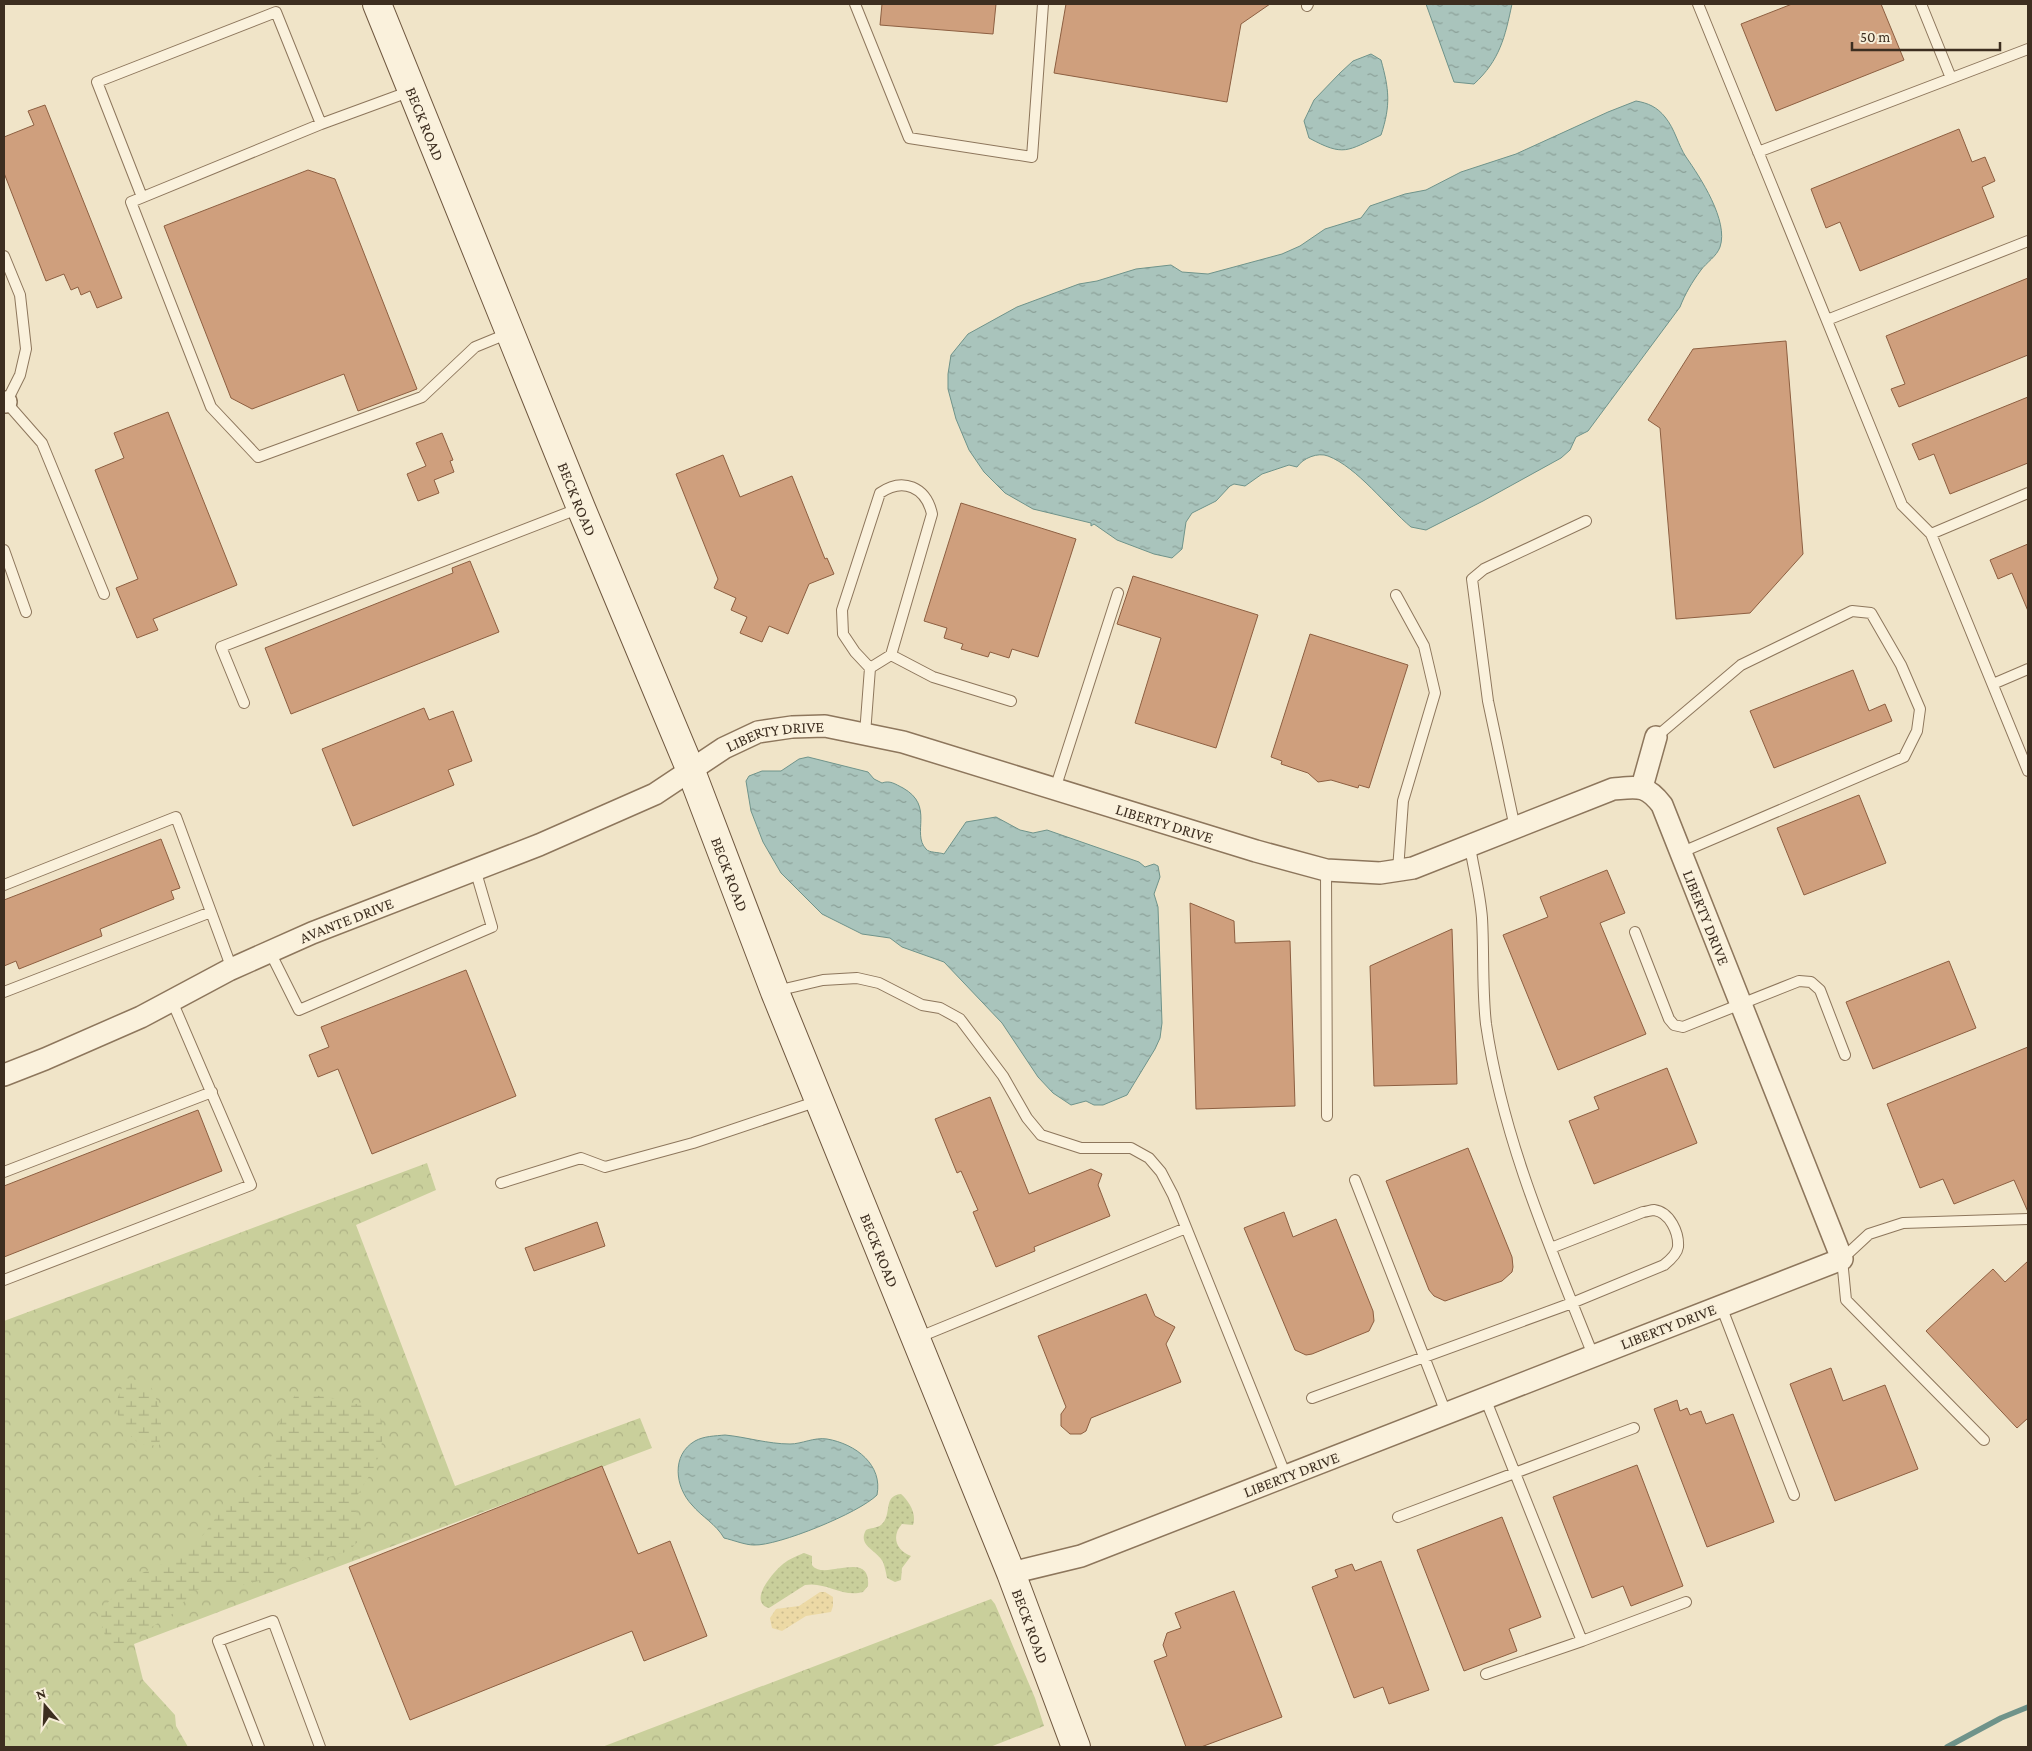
<svg xmlns="http://www.w3.org/2000/svg" width="2032" height="1751" viewBox="0 0 2032 1751" font-family="'Crimson Pro',serif">
	<defs>
		<pattern id="forest-crowns" width="20" height="18" patternUnits="userSpaceOnUse" patternTransform="scale(1.25)"><rect width="20" height="18" fill="#c9cf9b"/><path d="M2 6a3 3 0 1 1 6 0M12 15a3 3 0 1 1 6 0" fill="none" stroke="#aeb285"/></pattern>
		<pattern id="wetland-marsh" width="20" height="14" patternUnits="userSpaceOnUse" patternTransform="scale(1.25)"><rect width="20" height="14" fill="#c9cf9b"/><path d="M1 5h8M5 5V1M11 12h8M15 12V8" fill="none" stroke="#aeb285"/></pattern>
		<pattern id="sand-dots" width="8" height="8" patternUnits="userSpaceOnUse" patternTransform="scale(1.25)"><rect width="8" height="8" fill="#ecd9a5"/><path d="M2 2h.1M6 6h.1" fill="none" stroke="#cbbb8e" stroke-width="1.8" stroke-linecap="round"/></pattern>
		<pattern id="garden-dots" width="8" height="8" patternUnits="userSpaceOnUse" patternTransform="scale(1.25)"><rect width="8" height="8" fill="#c9cf9b"/><path d="M2 2h.1M6 6h.1" fill="none" stroke="#aeb285" stroke-width="1.8" stroke-linecap="round"/></pattern>
		<pattern id="water-ripples" width="26" height="14" patternUnits="userSpaceOnUse" patternTransform="scale(1.25)"><rect width="26" height="14" fill="#a9c4bc"/><path d="M2 4q2-2 4 0t4 0M15 11q2-2 4 0t4 0" fill="none" stroke="#8ba098"/></pattern>
	</defs>
	<rect width="100%" height="100%" fill="#f0e4c8"/>
	<path fill="url(#forest-crowns)" d="M427,1163L436,1190L356,1225L455,1486L640,1418L652,1448L134,1644L143,1680L175,1715L176,1726L188,1747H4V1321Z
		M991,1599L995,1604L1035,1698L1044,1726L990,1747H602Z"/>
	<path fill="url(#wetland-marsh)" d="M126,1378L149,1383C161,1406 163,1420 159,1446L139,1444L126,1431L118,1415L116,1402Z
		M295,1395L323,1396L355,1404L371,1403L379,1409C390,1452 373,1468 353,1503L363,1536L349,1551L329,1557H308L280,1575L240,1586L217,1584L194,1591L172,1614L144,1632L120,1651L108,1645L98,1613L131,1578L171,1560L203,1535L226,1504L255,1482L274,1452L280,1420Z"/>
	<path fill="url(#sand-dots)" d="M820,1592H825L833,1597V1606L831,1612L806,1616L782,1631L772,1628L770,1618L776,1609L799,1606Z"/>
	<path fill="url(#garden-dots)" d="M901,1494C909,1501 917,1514 913,1525L902,1524C891,1536 896,1551 911,1556L902,1568L901,1580L895,1582L887,1578C886,1573 885,1567 883,1562C877,1550 857,1546 866,1530C870,1528 877,1528 881,1525C893,1515 882,1496 901,1494Z
		M804,1553L812,1556V1565C823,1582 871,1548 868,1586L863,1592C842,1598 826,1581 805,1585L769,1608C747,1602 774,1571 783,1564C789,1559 797,1556 804,1553Z"/>
	<path fill="url(#water-ripples)" stroke="#6f938a" d="M1426,4H1512C1505,37 1500,60 1474,84L1454,82Z
		M1371,54L1381,60C1389,89 1391,105 1381,135C1347,151 1344,157 1309,138L1304,121L1314,100L1340,73L1353,61Z
		M1636,101C1648,103 1657,107 1665,117C1675,129 1678,145 1686,157C1700,177 1729,221 1720,247C1717,256 1706,263 1701,270C1692,282 1685,294 1680,307L1588,431L1576,437L1570,450L1561,458L1483,501L1426,530L1411,527C1387,507 1357,467 1328,456C1318,452 1303,458 1297,467L1289,465L1262,474L1245,486L1234,484L1230,486L1216,501L1192,513L1186,522L1182,549L1172,558L1154,554L1117,540L1094,524L1091,526V523L1033,509L1005,493L984,472L969,450L956,419L948,389V374L951,355L968,334L1017,307L1079,284L1097,281L1136,269L1171,265L1182,272L1208,274L1282,254L1300,246L1325,229L1361,218L1370,206L1405,194L1426,190L1461,172L1516,154L1608,112Z
		M808,757L868,772L874,779L882,783C890,780 895,784 903,788C935,806 911,833 926,849C929,853 939,852 944,854L966,822L996,817L1020,830L1033,833L1047,830L1139,862L1145,867L1154,864L1158,866L1160,877L1154,894L1158,907L1162,1023L1160,1038L1155,1049L1127,1095L1103,1105H1094L1086,1101L1071,1105L1053,1093L1038,1077L1002,1023L944,962L902,947L890,938L862,934L822,914L781,873L763,842L751,811L746,781L749,776L762,771H781L799,759Z
		M725,1435C746,1437 768,1444 790,1444C802,1444 814,1437 827,1439C856,1444 883,1465 877,1495C859,1513 778,1546 754,1545C745,1545 733,1540 724,1538C716,1524 702,1517 692,1505C675,1487 671,1455 695,1441C704,1436 715,1436 725,1435Z"/>
	<g fill="none" stroke-linecap="round" stroke-linejoin="round">
		<path stroke="#6f938a" stroke-width="5.5" d="M1947,1747L2001,1718L2028,1707"/>
	</g>
	<path fill="#cf9f7d" stroke="#8d5f41" d="M882,4H996L993,34L880,25Z
		M1066,4H1270L1241,24L1227,102L1054,73Z
		M1792,4H1881L1904,60L1776,111L1741,24Z
		M45,105L122,298L97,308L90,291L81,295L78,287L71,290L64,274L46,281L4,173V137L34,125L28,111Z
		M1959,129L1972,162L1985,157L1995,181L1982,187L1994,217L1860,271L1840,222L1826,228L1811,189Z
		M308,170L335,179L417,389L358,411L344,374L252,409L231,398L164,226Z
		M2028,278V355L1899,407L1891,389L1905,384L1886,336Z
		M1786,341L1803,554L1750,613L1676,619L1660,428L1648,420L1693,349Z
		M2028,397V463L1950,494L1934,454L1919,460L1912,444Z
		M168,412L237,585L153,619L158,630L137,638L116,588L138,579L95,470L124,458L114,433Z
		M442,433L453,460L450,461L454,472L434,480L439,493L418,501L407,474L426,466L416,443Z
		M723,455L740,497L792,476L825,559L827,558L834,574L809,584L788,634L769,626L762,642L740,633L747,617L731,610L736,598L714,588L718,579L676,474Z
		M961,503L1076,539L1038,657L1012,649L1009,658L990,652L988,657L961,649L963,644L944,638L947,628L924,621Z
		M2028,544V611L2012,573L1998,579L1990,560Z
		M470,561L499,632L291,714L265,648L453,573L452,568Z
		M1133,576L1258,615L1216,748L1135,723L1161,638L1117,624Z
		M1310,634L1408,665L1369,788L1359,785L1358,788L1331,780L1318,782L1308,773L1281,764L1282,761L1271,757Z
		M1853,670L1869,711L1885,704L1892,721L1774,768L1750,711Z
		M424,708L429,720L453,711L472,761L448,770L454,785L353,826L322,749Z
		M1859,795L1886,863L1804,895L1777,828Z
		M161,839L180,888L171,891L174,899L100,929L102,936L19,969L16,961L4,966V900Z
		M1607,870L1625,913L1600,923L1646,1034L1558,1070L1503,935L1548,917L1540,897Z
		M1190,903L1234,921L1235,943L1290,941L1295,1106L1196,1109Z
		M1452,929L1457,1084L1374,1086L1370,966Z
		M1949,961L1976,1028L1873,1069L1846,1002Z
		M466,970L516,1096L372,1154L338,1069L318,1077L309,1055L329,1047L321,1027Z
		M2028,1047V1212L2014,1180L1954,1204L1943,1179L1920,1188L1887,1104Z
		M1667,1068L1697,1143L1594,1184L1569,1121L1599,1109L1594,1097Z
		M990,1097L1029,1194L1091,1169L1102,1174L1098,1185L1110,1216L1034,1247L1035,1251L996,1267L973,1212L978,1210L961,1171L957,1173L935,1119Z
		M198,1110L222,1171L4,1257V1186Z
		M1468,1148L1512,1257L1513,1267L1512,1272L1502,1281L1445,1301L1434,1296L1429,1290L1386,1181Z
		M1284,1212L1293,1237L1336,1219L1373,1311L1374,1321L1369,1331L1312,1354L1306,1355L1295,1350L1244,1228Z
		M597,1222L605,1246L534,1271L525,1248Z
		M2028,1261V1418L2017,1428L1926,1331L1993,1269L2005,1282Z
		M1146,1294L1155,1316L1175,1327L1166,1344L1181,1382L1091,1418L1086,1431L1081,1434H1070L1061,1426V1414L1066,1407L1038,1336Z
		M1831,1368L1843,1401L1885,1385L1918,1469L1835,1501L1790,1384Z
		M1677,1400L1680,1411L1687,1408L1690,1415L1701,1411L1706,1424L1733,1414L1774,1522L1707,1547L1654,1409Z
		M1637,1465L1683,1586L1631,1606L1623,1586L1592,1598L1553,1497Z
		M602,1466L638,1554L670,1541L707,1636L644,1661L632,1631L410,1720L349,1567Z
		M1502,1517L1541,1617L1509,1629L1517,1651L1464,1671L1417,1550Z
		M1381,1561L1429,1690L1389,1704L1383,1687L1354,1698L1312,1587L1338,1577L1335,1570L1352,1564L1355,1571Z
		M1234,1591L1282,1717L1201,1747H1186L1154,1661L1167,1656L1163,1645L1167,1633L1181,1628L1175,1613Z"/>
	<g fill="none" stroke-linecap="round" stroke-linejoin="round">
		<g stroke="#8d765c" stroke-width="12">
			<path id="lane" d="M855,4L909,138L1032,157L1043,4
				M1698,4L1902,505L1931,534L2028,771
				M1921,4L1951,78
				M1307,6L1308,4
				M321,124L131,202L211,407L258,457L422,397L475,347L509,333
				M1758,152L2028,49
				M142,197L97,82L276,12L321,124L411,91
				M4,256L20,295L26,349L20,375L5,405
				M1827,320L2028,241
				M6,402L42,443L104,594
				M1931,534L2028,493
				M4,550L26,612
				M1396,595L1424,646L1435,693L1403,801L1398,870
				M891,655L933,677L1011,701
				M1993,684L2028,669
				M244,703L221,647L580,508
				M865,734L870,668L855,652L843,634L842,610L880,493C903,477 926,487 932,514L891,655L870,668
				M1656,737L1741,665L1852,611L1871,613L1901,665L1920,709L1917,731L1904,757L1680,853
				M1055,789L1118,593
				M1515,828L1488,701L1472,579L1484,569L1586,521
				M1470,847C1474,871 1480,893 1482,918C1484,953 1482,989 1486,1024C1503,1140 1550,1247 1593,1355
				M1326,870L1327,1116
				M4,885L176,817L232,969
				M1635,932L1669,1019L1674,1025L1683,1027L1799,981L1811,982L1820,990L1845,1055
				M270,952L299,1010L492,927L475,869
				M776,991L823,980L857,978L879,983L922,1005L940,1008L960,1019L1003,1076L1027,1118L1041,1135L1081,1148H1131L1149,1158L1161,1172L1173,1195L1286,1476
				M4,992L211,912
				M4,1172L212,1092
				M1355,1180L1446,1413
				M501,1183L581,1158L605,1167L693,1143L818,1101
				M4,1280L251,1185L172,1001
				M1721,1306L1794,1495
				M917,1338L1186,1228
				M1312,1398L1572,1303L1664,1265C1669,1261 1677,1254 1678,1247C1679,1233 1670,1212 1654,1210C1651,1210 1646,1212 1643,1212L1551,1248
				M1485,1398L1582,1641L1686,1602
				M1984,1440L1846,1300L1842,1259L1869,1234L1903,1223L2028,1219
				M1398,1517L1634,1428
				M1486,1674L1582,1641
				M259,1747L218,1641L273,1621L320,1747"/>
		</g>
		<g stroke="#8d765c" stroke-width="24">
			<g id="street">
				<path d="M4,402H6"/>
				<path d="M1642,787L1656,737"/>
				<path id="s1" d="M4,1075L45,1059L141,1017L229,970L312,933L539,845L655,794L724,748L758,732L792,727L825,726L903,742L1256,851L1326,870L1380,873L1413,868L1613,789C1638,787 1646,784 1662,805L1842,1259L1081,1556L1011,1573"/>
			</g>
		</g>
		<g stroke="#6f573f" stroke-width="30">
			<g id="secondary">
				<path id="s2" d="M377,4L581,508L691,771L775,992L1011,1573L1076,1747"/>
			</g>
		</g>
		<use href="#lane" stroke="#faf1dc" stroke-width="10"/>
		<use href="#street" stroke="#faf1dc" stroke-width="21"/>
		<use href="#secondary" stroke="#faf1dc" stroke-width="28"/>
	</g>
	<g text-anchor="middle" stroke-width="4" stroke-linejoin="round" paint-order="stroke">
		<g font-size="16" fill="#3d2e20" stroke="#f7eed8">
			<text dy="6" stroke="none"><textPath href="#s2" startOffset="129">BECK ROAD</textPath></text>
			<text dy="6" stroke="none"><textPath href="#s2" startOffset="534">BECK ROAD</textPath></text>
			<text dy="6" stroke="none"><textPath href="#s1" startOffset="846">LIBERTY DRIVE</textPath></text>
			<text dy="6" stroke="none"><textPath href="#s1" startOffset="1251">LIBERTY DRIVE</textPath></text>
			<text dy="6" stroke="none"><textPath href="#s2" startOffset="939">BECK ROAD</textPath></text>
			<text dy="6" stroke="none"><textPath href="#s1" startOffset="1898">LIBERTY DRIVE</textPath></text>
			<text dy="6" stroke="none"><textPath href="#s1" startOffset="376">AVANTE DRIVE</textPath></text>
			<text dy="6" stroke="none"><textPath href="#s2" startOffset="1344">BECK ROAD</textPath></text>
			<text transform="translate(1668 1326) rotate(-21)" y="6">LIBERTY DRIVE</text>
			<text transform="translate(1291 1474) rotate(-21)" y="6">LIBERTY DRIVE</text>
			<text dy="6" stroke="none"><textPath href="#s2" startOffset="1749">BECK ROAD</textPath></text>
		</g>
	</g>
	<rect width="2032" height="1751" fill="none" stroke="#3d2e20" stroke-width="10"/>
	<g transform="translate(45 1706) rotate(341)" stroke="#f7eed8" stroke-width="4" paint-order="stroke">
	<path d="M0-4L9 19L0 12L-9 19Z" fill="#3d2e20"/>
	<text y="-8" font-size="14" font-weight="bold" text-anchor="middle" fill="#3d2e20">N</text>
	</g>
	<path d="M1852 42v8h148v-8" fill="none" stroke="#3d2e20" stroke-width="2.5"/>
	<text x="1860" y="42" font-size="15" fill="#3d2e20" stroke="#f7eed8" stroke-width="4" paint-order="stroke">50 m</text>
</svg>
